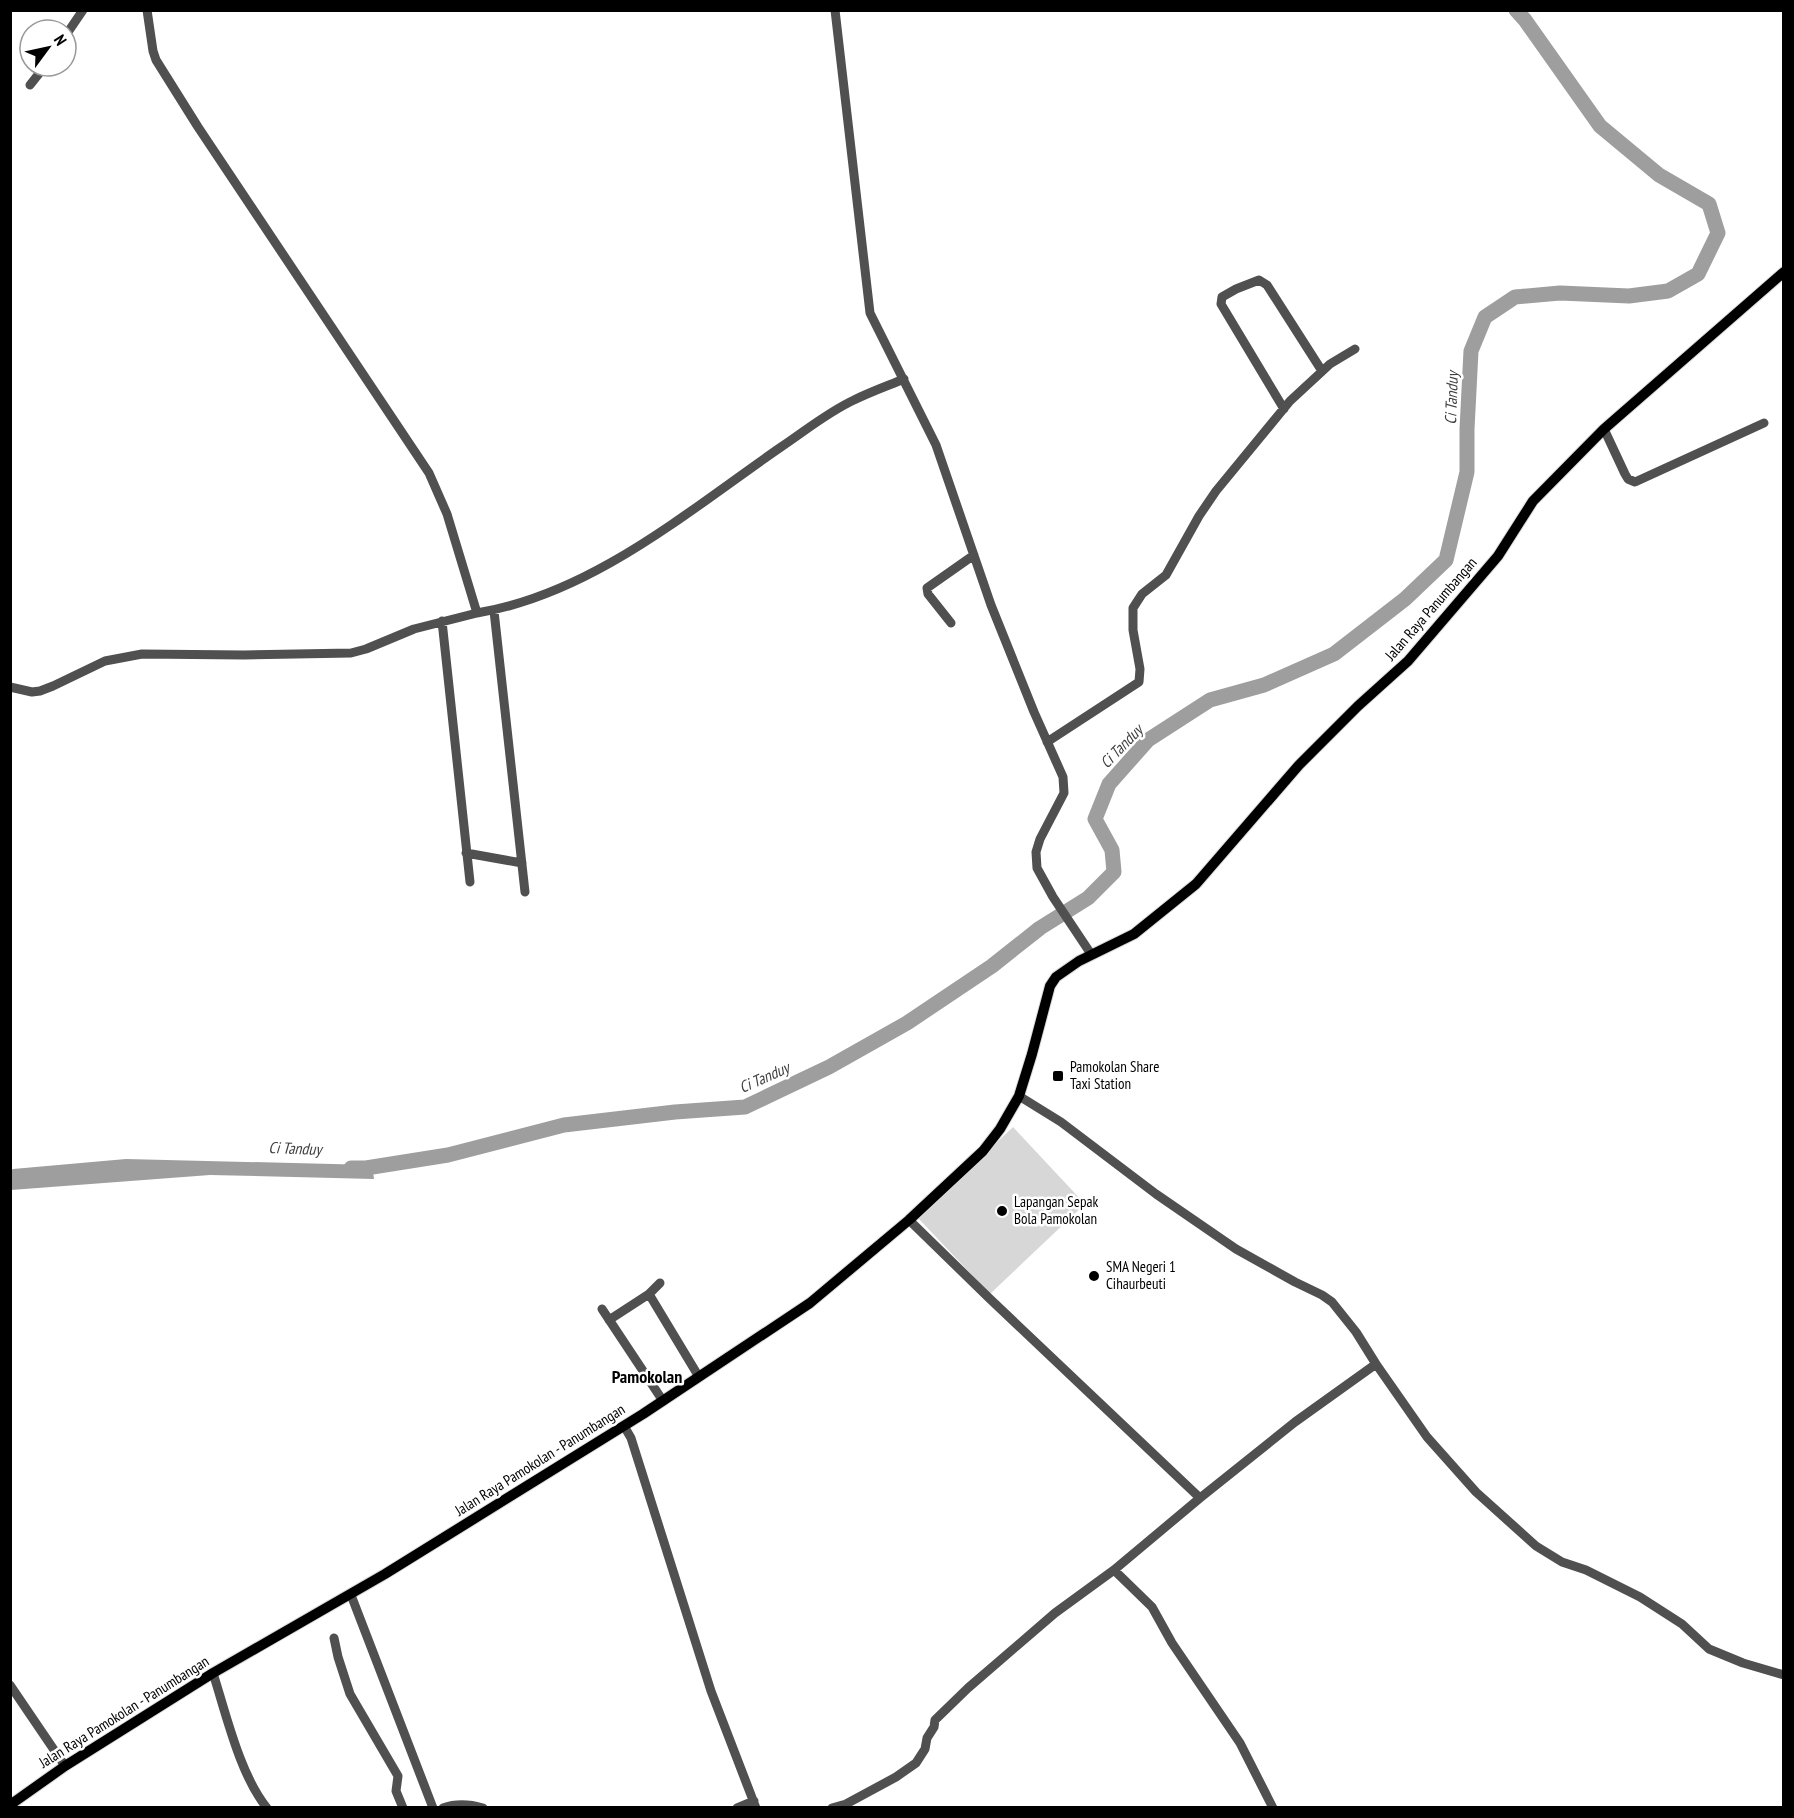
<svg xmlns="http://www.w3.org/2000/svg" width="1794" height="1818" viewBox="0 0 1794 1818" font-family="'PT Sans Narrow',sans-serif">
	<rect width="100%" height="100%" fill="#fff"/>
	<path fill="#d7d7d7" d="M1013,1127L1085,1204L990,1294L918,1218Z"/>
	<path fill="#9e9e9e" d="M126,1159L372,1165L374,1179L210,1175L11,1190V1170L13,1169Z"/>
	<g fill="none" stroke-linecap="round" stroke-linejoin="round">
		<path stroke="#9e9e9e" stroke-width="15" d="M351,1168H366L448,1155L564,1125L675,1112L745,1107L829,1067L907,1023L992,966L1040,928L1088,898L1114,872L1112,850L1095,819L1109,784L1148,740L1210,700L1264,685L1334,654L1405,599L1446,560L1467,472V429L1471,351L1485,317L1515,297L1560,293L1629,296L1668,291L1698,274L1718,233L1709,204L1659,175L1600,126L1525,20L1516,10"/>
		<g stroke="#dbdbdb" stroke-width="12">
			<path id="major" d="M10,1805L65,1766L213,1673L385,1574L643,1414L810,1303L909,1220L983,1151L1000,1129L1019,1096L1032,1054L1050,986L1056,977L1079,961L1134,934L1196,884L1299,765L1358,706L1408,661L1498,556L1533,501L1604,429L1784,272"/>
		</g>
		<path stroke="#505050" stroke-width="9" d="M147,10L153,51L156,60L198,127L429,473L447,514L477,613C592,594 688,511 781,447C805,431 828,412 854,400C870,392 887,386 904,379
			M835,10L870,313L936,445L991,605L1034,712L1063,777L1064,793L1040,839L1036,852L1037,868L1053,897L1091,954
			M66,35L83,10
			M30,85L45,66
			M1284,409L1221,304L1222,297L1236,289L1259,280L1267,285L1322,371
			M1604,429L1625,474L1628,479L1635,482L1764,423
			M494,611L525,892
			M442,621L470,882
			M951,623L928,594L927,588L974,555
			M10,687L32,692L40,691L53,686L105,661L142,654L244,655L351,653L366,649L414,629L477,613
			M1047,742L1139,682L1140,669L1133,630V608L1142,594L1166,575L1199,516L1216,491L1290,401L1330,364L1355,349
			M466,853L522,863
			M1019,1096L1061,1122L1156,1194L1236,1249L1295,1282L1322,1295L1332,1302L1356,1332L1376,1364L1427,1437L1476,1492L1536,1546L1562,1562L1586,1570L1640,1597L1682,1624L1709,1649L1743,1663L1784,1675
			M909,1220L989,1298L1200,1498
			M649,1294L699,1377
			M602,1309L663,1401
			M609,1320L649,1294L660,1283
			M624,1426L631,1438L711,1691L756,1808
			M1114,1570L1152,1607L1172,1643L1240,1743L1273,1808
			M351,1595L433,1808
			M334,1638L338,1657L350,1694L398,1776L396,1791L403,1808
			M213,1673C226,1714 240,1775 267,1808
			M10,1685L65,1766
			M443,1808C457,1803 469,1804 483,1808
			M737,1808L754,1801
			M832,1808L846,1804L896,1777L916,1763L925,1749L927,1738L934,1727L935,1720L968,1688L1055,1613L1114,1570L1200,1498L1295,1422L1376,1364"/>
		<use href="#major" stroke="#000" stroke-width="10"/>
	</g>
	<g fill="#000" stroke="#fff" stroke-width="2">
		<rect x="1052" y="1070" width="12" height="12" rx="3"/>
		<circle cx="1002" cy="1211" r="6"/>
		<circle cx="1094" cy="1276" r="6"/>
	</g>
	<g text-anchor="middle" stroke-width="5" stroke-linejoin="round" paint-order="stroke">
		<g font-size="15" fill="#000" stroke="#fff">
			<text transform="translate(1431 609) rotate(-49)" y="5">Jalan Raya Panumbangan</text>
			<text transform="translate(540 1460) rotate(-32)" y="5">Jalan Raya Pamokolan - Panumbangan</text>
			<text transform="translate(124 1712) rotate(-32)" y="5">Jalan Raya Pamokolan - Panumbangan</text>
		</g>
		<g font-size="15" fill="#000" stroke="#fff" text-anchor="start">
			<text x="1070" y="1072">Pamokolan Share<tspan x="1070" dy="17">Taxi Station</tspan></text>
			<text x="1014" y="1207">Lapangan Sepak<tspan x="1014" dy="17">Bola Pamokolan</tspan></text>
			<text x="1106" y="1272">SMA Negeri 1<tspan x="1106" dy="17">Cihaurbeuti</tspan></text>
		</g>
		<g font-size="16" font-style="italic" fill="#3f3f3f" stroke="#fff">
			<text transform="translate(1451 398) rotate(-88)" y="6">Ci Tanduy</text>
			<text transform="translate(1121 746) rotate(-46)" y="6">Ci Tanduy</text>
			<text transform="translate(764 1077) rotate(-24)" y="6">Ci Tanduy</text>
			<text transform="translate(295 1148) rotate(2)" y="6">Ci Tanduy</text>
		</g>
		<g font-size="18" font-weight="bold" fill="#000" stroke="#fff">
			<text x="647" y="1383">Pamokolan</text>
		</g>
	</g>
	<rect width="1794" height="1818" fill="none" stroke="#000000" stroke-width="24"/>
	<g transform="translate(48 48) rotate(57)"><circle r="28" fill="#ffffff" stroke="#999999" stroke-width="1.5"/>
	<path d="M0-4.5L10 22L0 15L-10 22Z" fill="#000000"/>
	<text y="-9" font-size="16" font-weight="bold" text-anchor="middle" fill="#000000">N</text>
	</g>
</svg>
